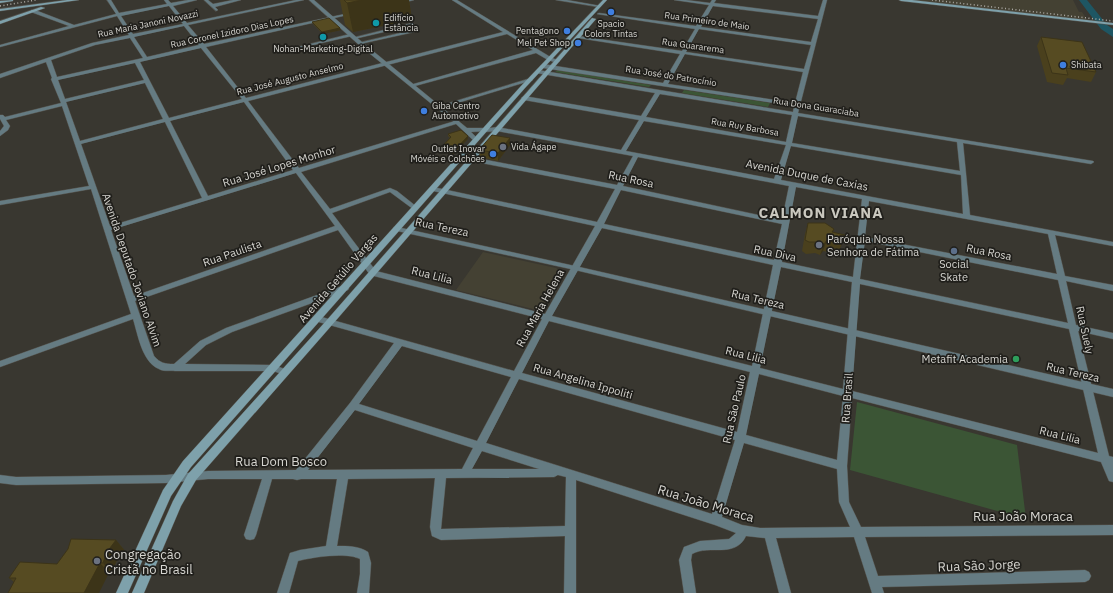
<svg xmlns="http://www.w3.org/2000/svg" width="1113" height="593" viewBox="0 0 1113 593" font-family="'IBM Plex Sans',sans-serif">
	<rect width="100%" height="100%" fill="#393730"/>
	<path fill="#444133" d="M914,0H1073L1079,12H1082L1088,21Z
		M483,252L556,268L561,272L542,308L533,309L456,290Z"/>
	<path fill="#3b5535" d="M558,70L651,85L649,87L555,72Z
		M684,90L770,103L768,107L682,93Z
		M857,402L1017,445L1026,519L850,470Z"/>
	<g fill="none" stroke-linecap="round" stroke-linejoin="round">
		<path fill="#1e5663" fill-rule="evenodd" d="M1079,0H1087L1107,25L1113,29V37L1101,29Z"/>
		<g stroke="#55534d" stroke-width="1">
			<path id="minor" d="M107,0H111L119,13L167,4L164,0H168L171,3L188,0H197L173,6L187,23L296,0H304L188,25L204,44L354,12V14H352L206,47L246,98L503,32L452,0H457L552,58L560,61L557,63L548,60L536,53L415,86L410,85L533,50L507,34L248,101L299,168L455,121H459V123L301,172L330,209L390,188L397,191L417,207L418,208L417,209H413L390,192L332,213L376,271L545,314L595,226L433,191L430,189L433,187L597,222L615,189L471,161L468,159L471,157L617,185L633,156L497,131L485,132L482,130L483,129L497,127L621,150L639,120L524,100L521,98L524,96L641,116L655,93L536,73V71L538,70L793,112L794,106L543,68L540,66L543,64L663,83L680,54L578,38L576,37L578,36L682,51L695,29L597,14L599,13L696,26L709,5L674,0H686L710,3L712,0H716L714,3L818,16L823,0H827L798,113L1093,161L1094,162L1091,164L963,143L970,215L1113,242V246L1055,235L1065,276L1113,285V291L1066,281L1076,325L1113,333V339L1078,331L1109,456L1113,457V482L1109,481L1101,462L852,398L847,466L849,502L861,527L1113,525V535L865,537L878,576L1085,570L1089,572L1091,576L1089,580L1085,582L882,587L884,593H872L854,537L776,538L791,593H779L765,538L746,536C735,559 710,544 692,554L691,560L696,593H684L679,560L684,547L700,541L729,539L736,533L715,525L576,480V593H564L565,536L441,540L432,536L430,527L435,478L348,479L337,546C348,546 359,546 368,552L371,563L369,593H357L360,574V559C347,552 313,557 298,561L289,593H277L290,553L300,550L326,546L337,479H301L297,480L293,479H272L256,535L254,539L250,540L246,539L244,535L262,479H208L166,483L16,485L0,483V475L16,477L166,475L208,471L296,470L350,403L394,343L315,321L314,319L315,317L318,316L514,371L542,319L370,275L338,230L135,301L154,356C160,363 165,364 174,364L200,341L226,328L342,286H348L349,288L348,290L232,332L206,345L185,364L273,365L288,370L289,372L288,374L285,375L273,371H175C170,370 164,372 159,369C142,362 138,335 133,319L0,367V361L131,314L91,189L0,205V201L89,186L62,106L6,120L10,126L8,130L0,136V131L4,126L0,119V115H3L5,117L61,103L51,79L52,78L46,62L0,78V74L92,43L129,35L117,16L0,47V45L69,26L31,12V10H35L74,25L116,14ZM169,6L183,24L133,34L121,16ZM713,6L818,19L811,42L701,27ZM184,26L199,45L147,57L134,37ZM699,29L811,45L804,69L686,52ZM130,38L143,58L57,77L51,60L95,45ZM201,48L242,99L169,118L140,62ZM685,54L803,72L795,103L668,84ZM135,63L144,80L65,99L58,80ZM145,83L163,119L80,141L66,102ZM660,94L792,115L786,142L646,117ZM244,102L293,170L208,196L170,121ZM798,116L957,142L960,171L792,143ZM644,121L786,145L774,179L626,151ZM165,122L202,198L110,226L81,144ZM791,146L961,175L963,214L781,180ZM638,157L789,186L782,220L623,186ZM296,173L335,226L134,296L111,230ZM796,187L862,199L853,277L782,262ZM621,190L782,224L774,260L604,224ZM869,201L1048,234L1057,274L865,237ZM602,228L773,265L752,366L552,316ZM865,241L1058,280L1068,323L860,279ZM781,267L852,282L843,389L760,368ZM860,284L1069,329L1098,453L852,391ZM549,321L750,372L737,432L522,373ZM402,346L511,377L477,441L359,404ZM759,374L843,396L837,460L746,435ZM519,379L735,440L712,514L486,443ZM355,410L473,448L462,469L308,470ZM744,443L837,469L839,502L850,527L760,528L742,525L722,517ZM482,451L539,469H472ZM558,475L566,477L565,526L441,529L446,478L554,477Z
				M204,0H208L213,4L233,0H241L215,7L218,10L216,11Z
				M406,0H414L399,4L397,3Z
				M412,23H414V25L354,39L352,38Z
				M417,29L419,30V31L360,44L358,43Z
				M350,34H352V36L296,49L294,48Z
				M528,79L533,80L441,108L436,107Z"/>
		</g>
		<g stroke="#55534d" stroke-width="1">
			<path id="tertiary" d="M309,0H314L362,42L467,128H485L488,130L487,131L471,132L479,140L476,142L474,141L455,123L358,44Z
				M556,0H567L601,6L599,7Z
				M394,227H397L575,266L1113,389V397L575,270L397,231H394L393,229Z"/>
		</g>
		<g stroke="#55534d" stroke-width="1">
			<path id="secondary" d="M13,0V1L0,3V1Z
				M67,0H79L0,11V9Z
				M603,0H607L525,88L191,467L171,496L128,593H116L163,490L183,461L521,86Z
				M899,0H912L1113,23V25L901,1Z
				M41,7L45,8L0,24V21Z
				M592,18L596,19L332,325L196,480L181,506L144,593H132L173,501L188,474L326,321Z"/>
		</g>
		<use href="#minor" fill="#657b82" fill-rule="evenodd"/>
		<use href="#tertiary" fill="#657b82" fill-rule="evenodd"/>
		<use href="#secondary" fill="#7ea1ab" fill-rule="evenodd"/>
		<path stroke="#aeaca7" stroke-width="1.5" stroke-dasharray="1 2.5" stroke-linecap="butt" d="M932,0L1113,21
			M0,6L36,0"/>
	</g>
	<path fill="#4a401d" d="M340,0H409L412,20L353,32L345,25Z
		M312,22L341,30L323,34L313,24Z
		M1041,37L1096,72L1091,82L1067,78L1063,85L1047,82L1037,46Z
		M448,134L468,139L453,154L440,152V149L450,138L448,136Z
		M510,138V145L498,161L480,157L479,150Z
		M808,223L834,229L833,232L845,235L838,254L823,251L820,255L815,253L806,254L802,251L805,234Z
		M116,540L125,551L116,562L112,573H109L14,582L9,578L57,564L68,549Z"/>
	<path fill="#3c3418" d="M362,0H409L412,20L353,32L347,3Z
		M340,28L341,30L323,34L322,32Z
		M468,136V139L453,154V152Z
		M510,138V145L498,161V153Z
		M845,235L841,246L838,254L842,242Z
		M827,240L823,251L820,255L824,244Z
		M116,540L125,551L116,562L112,573L103,563L107,552Z
		M100,563L109,573L99,593H84Z"/>
	<path fill="#564b22" stroke="#3c3418" d="M344,0H362L347,3Z
		M329,18L340,28L322,32L312,22Z
		M1041,37L1082,42L1096,72L1066,68L1068,75L1052,73Z
		M461,130L468,136L453,152L440,149L451,137L448,134Z
		M492,135L510,138L498,153L479,150Z
		M808,223H825L834,229L832,232L845,235L842,242L827,240L824,244L819,242H809L805,240Z
		M71,539L116,540L107,552L103,563H100L84,593H8L16,578H9L20,562L57,564L68,549Z"/>
	<g fill="#3f7fe0" stroke="#201f1b" stroke-width="1.5">
		<circle cx="611" cy="12" r="4"/>
		<circle cx="567" cy="31" r="4"/>
		<circle cx="578" cy="43" r="4"/>
		<circle cx="1063" cy="65" r="4"/>
		<circle cx="424" cy="111" r="4"/>
		<circle cx="493" cy="154" r="4"/>
	</g>
	<g fill="#0f9aa8" stroke="#201f1b" stroke-width="1.5">
		<circle cx="376" cy="23" r="4"/>
		<circle cx="323" cy="37" r="4"/>
	</g>
	<g fill="#6b7280" stroke="#201f1b" stroke-width="1.5">
		<circle cx="503" cy="147" r="4"/>
		<circle cx="819" cy="245" r="4"/>
		<circle cx="97" cy="561" r="4"/>
	</g>
	<circle fill="#5c6f8a" stroke="#201f1b" stroke-width="1.5" cx="954" cy="251" r="4"/>
	<circle fill="#2e9e5b" stroke="#201f1b" stroke-width="1.5" cx="1016" cy="359" r="4"/>
	<g text-anchor="middle" stroke-width="3.5" stroke-linejoin="round" paint-order="stroke">
		<g font-size="9" fill="#d6d5d0" stroke="#201f1b" text-anchor="start">
			<text x="384" y="21">Edifício<tspan x="384" dy="10">Estância</tspan></text>
			<text x="611" y="27" text-anchor="middle">Spacio<tspan x="611" dy="10">Colors Tintas</tspan></text>
			<text x="559" y="34" text-anchor="end">Pentagono</text>
			<text x="570" y="46" text-anchor="end">Mel Pet Shop</text>
			<text x="323" y="52" text-anchor="middle">Nohan-Marketing-Digital</text>
			<text x="1071" y="68">Shibata</text>
			<text x="432" y="109">Giba Centro<tspan x="432" dy="10">Automotivo</tspan></text>
			<text x="511" y="150">Vida Ágape</text>
			<text x="485" y="152" text-anchor="end">Outlet Inovar<tspan x="485" dy="10">Móvéis e Colchões</tspan></text>
		</g>
		<g font-size="9" fill="#d6d5d0" stroke="#201f1b">
			<text transform="translate(707 21) rotate(8)" y="3">Rua Primeiro de Maio</text>
			<text transform="translate(148 24) rotate(-12)" y="3">Rua Maria Janoni Novazzi</text>
			<text transform="translate(232 32) rotate(-12)" y="3">Rua Coronel Izidoro Dias Lopes</text>
			<text transform="translate(693 46) rotate(8)" y="3">Rua Guararema</text>
			<text transform="translate(671 76) rotate(9)" y="3">Rua José do Patrocínio</text>
			<text transform="translate(290 79) rotate(-14)" y="3">Rua José Augusto Anselmo</text>
			<text transform="translate(816 107) rotate(9)" y="3">Rua Dona Guaraciaba</text>
			<text transform="translate(745 127) rotate(10)" y="3">Rua Ruy Barbosa</text>
		</g>
		<g font-size="11" fill="#d6d5d0" stroke="#201f1b">
			<text transform="translate(279 166) rotate(-17)" y="4">Rua José Lopes Monhor</text>
			<text transform="translate(807 175) rotate(11)" y="4">Avenida Duque de Caxias</text>
			<text transform="translate(631 179) rotate(12)" y="4">Rua Rosa</text>
			<text transform="translate(442 227) rotate(12)" y="4">Rua Tereza</text>
			<text transform="translate(989 252) rotate(11)" y="4">Rua Rosa</text>
			<text transform="translate(232 253) rotate(-19)" y="4">Rua Paulista</text>
			<text transform="translate(775 253) rotate(12)" y="4">Rua Diva</text>
			<text transform="translate(132 270) rotate(71)" y="4">Avenida Deputado Joviano Alvim</text>
			<text transform="translate(432 275) rotate(14)" y="4">Rua Lilia</text>
			<text transform="translate(338 278) rotate(-49)" y="4">Avenida Getúlio Vargas</text>
			<text transform="translate(758 299) rotate(13)" y="4">Rua Tereza</text>
			<text transform="translate(540 308) rotate(-61)" y="4">Rua Maria Helena</text>
			<text transform="translate(1085 330) rotate(78)" y="4">Rua Suely</text>
			<text transform="translate(746 355) rotate(14)" y="4">Rua Lilia</text>
			<text transform="translate(1073 372) rotate(13)" y="4">Rua Tereza</text>
			<text transform="translate(583 381) rotate(16)" y="4">Rua Angelina Ippoliti</text>
			<text transform="translate(847 398) rotate(-86)" y="4">Rua Brasil</text>
			<text transform="translate(734 409) rotate(-77)" y="4">Rua São Paulo</text>
			<text transform="translate(1060 435) rotate(14)" y="4">Rua Lilia</text>
		</g>
		<g font-size="11" fill="#d6d5d0" stroke="#201f1b" text-anchor="start">
			<text x="827" y="243">Paróquia Nossa<tspan x="827" dy="13">Senhora de Fátima</tspan></text>
			<text x="954" y="268" text-anchor="middle">Social<tspan x="954" dy="13">Skate</tspan></text>
			<text x="1008" y="363" text-anchor="end">Metafit Academia</text>
		</g>
		<g font-size="13" fill="#d6d5d0" stroke="#201f1b">
			<text x="281" y="466">Rua Dom Bosco</text>
			<text transform="translate(706 503) rotate(17)" y="5">Rua João Moraca</text>
			<text x="1023" y="521">Rua João Moraca</text>
			<text transform="translate(979 565) rotate(-2)" y="5">Rua São Jorge</text>
		</g>
		<g font-size="13" fill="#d6d5d0" stroke="#201f1b" text-anchor="start">
			<text x="105" y="559">Congregação<tspan x="105" dy="15">Cristã no Brasil</tspan></text>
		</g>
		<g font-size="15" font-weight="bold" letter-spacing="1" fill="#cac8bf" stroke="#201f1b">
			<text x="821" y="218">CALMON VIANA</text>
		</g>
	</g>
</svg>
